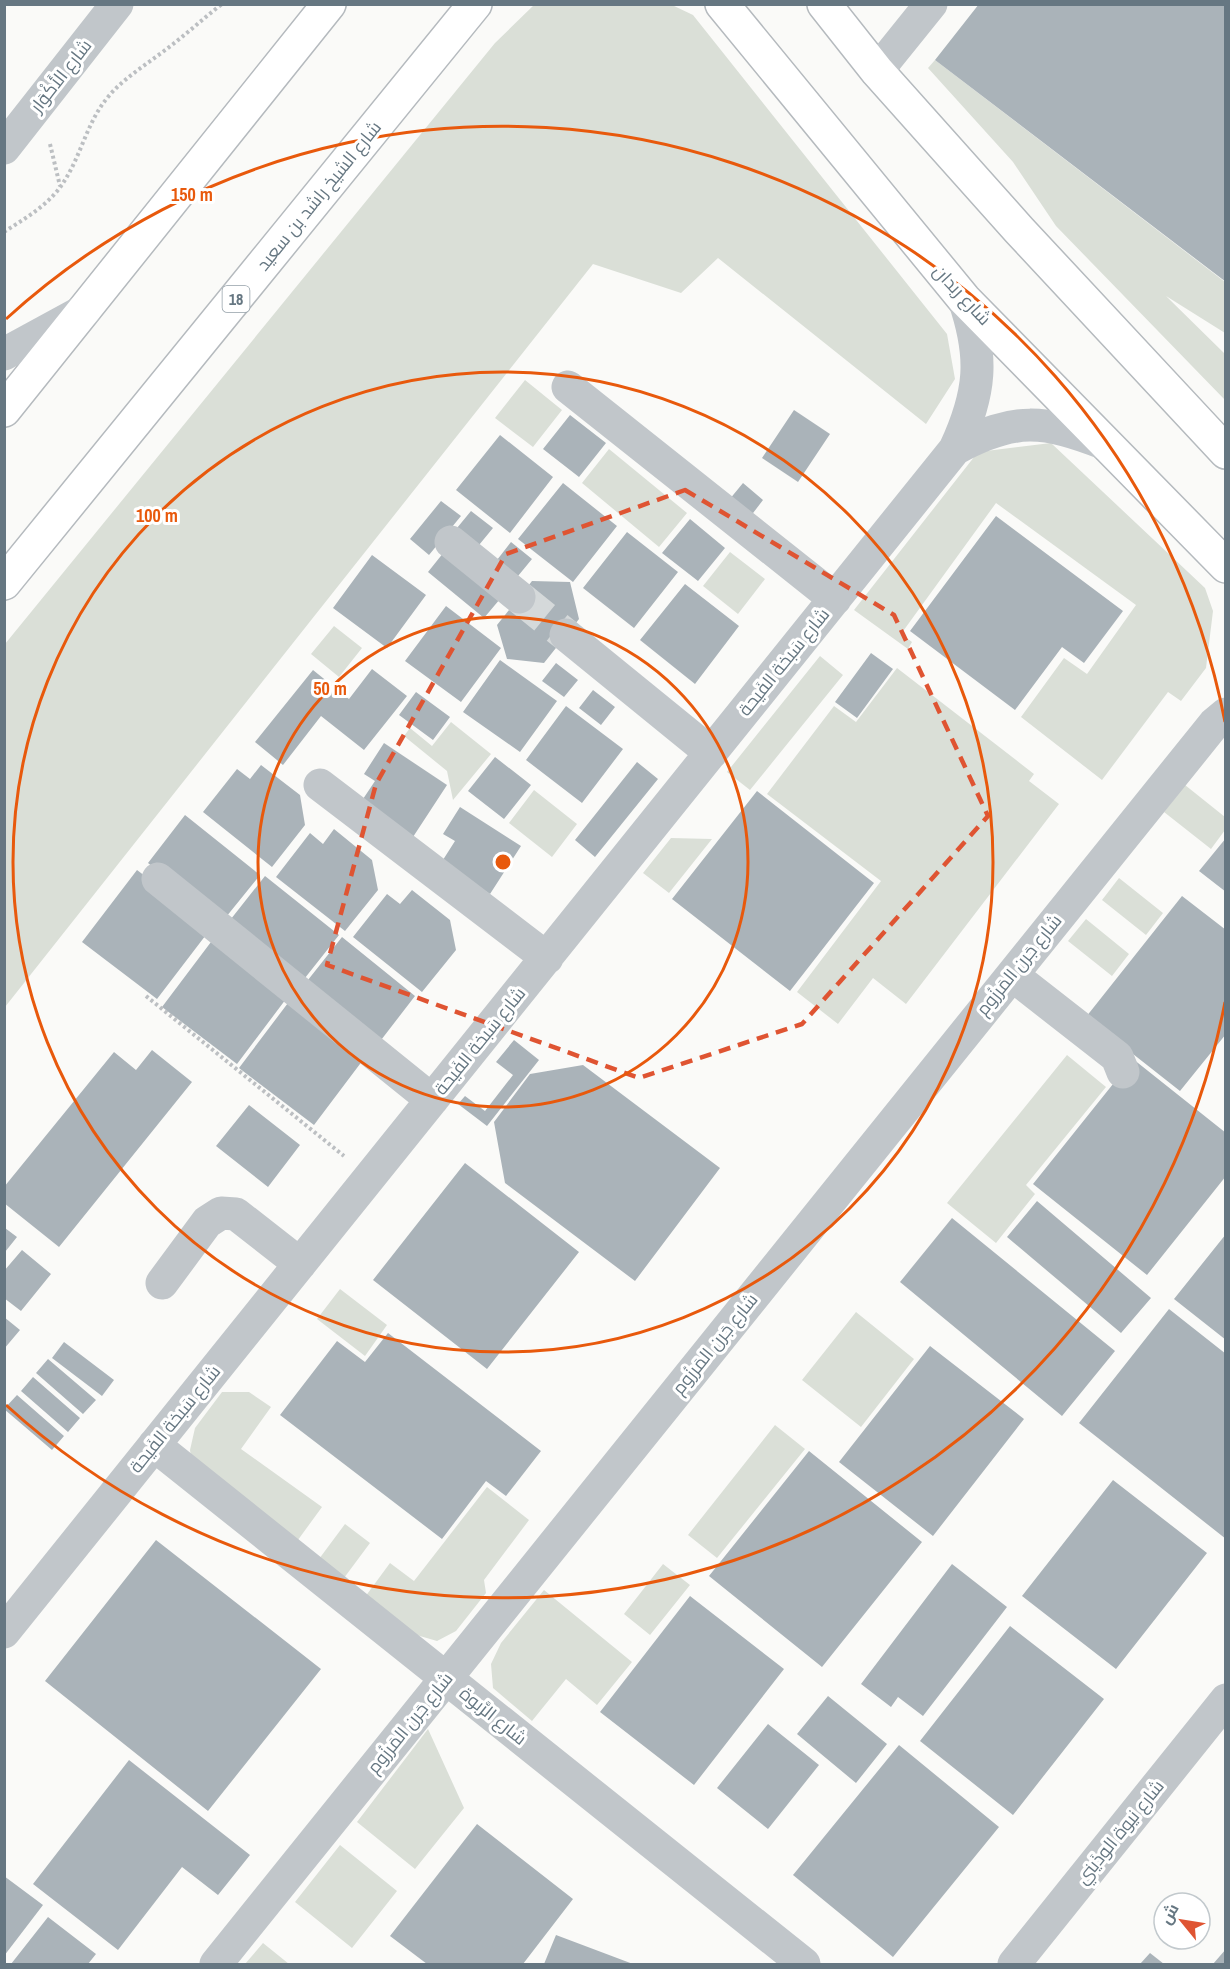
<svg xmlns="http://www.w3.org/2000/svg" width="1230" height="1969" viewBox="0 0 1230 1969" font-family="'Archivo Narrow',Cairo,sans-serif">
	<rect width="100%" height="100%" fill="#fafaf8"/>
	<path fill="#dadfd7" d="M535,4L672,5L693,15L947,334L955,379L926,424L718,258L681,293L593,264L5,1007V644L495,43Z
		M935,60L1225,282V333L1166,296L1225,354V400L1056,226L1013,162L928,68Z
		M525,380L562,410L533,447L495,418Z
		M1051,443L1205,588L1213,611L1206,668L1181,701L1168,692L1102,780L1021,717L1064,658L1087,674L1136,605L996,503L901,634L912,642L908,649L854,610L978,452Z
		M609,449L687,513L659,547L582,483Z
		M730,552L765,579L738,614L703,586Z
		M334,626L362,648L339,677L311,654Z
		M820,656L843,675L750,790L727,772Z
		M897,668L1034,774L1029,781L1059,804L906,1004L873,978L838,1024L797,992L881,881L767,794L834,706L856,722Z
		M451,722L491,754L453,800L447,771L404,736L410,728L432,746Z
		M1185,785L1225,817V830L1211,849L1164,812Z
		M534,790L577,824L552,857L509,823Z
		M671,838L712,839L669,893L643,873Z
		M1119,878L1163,913L1146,935L1102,900Z
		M1086,919L1129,954L1112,976L1068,941Z
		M1067,1055L1106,1087L1026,1185L1035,1194L996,1243L947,1203Z
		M340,1289L387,1325L365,1356L317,1319Z
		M856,1312L914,1359L861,1427L802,1380Z
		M222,1392H249L271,1407L241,1449L322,1507L295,1544L193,1469L190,1450L195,1428Z
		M775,1425L805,1449L717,1558L688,1535Z
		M487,1487L529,1520L484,1580L486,1593L456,1631L437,1641L413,1634L365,1597L390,1563L414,1581Z
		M345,1524L370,1543L344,1578L319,1559Z
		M663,1564L690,1585L650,1635L624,1614Z
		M544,1590L632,1662L597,1705L566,1679L532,1721L493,1688L491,1664L501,1643Z
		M428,1729L464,1808L415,1869L357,1822Z
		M340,1845L397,1891L352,1948L295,1902Z
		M263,1943L289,1964H245Z"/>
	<path fill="#aab3b9" d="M979,4H1226V282L935,60Z
		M794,410L830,434L798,482L762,458Z
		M570,415L606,443L579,477L543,449Z
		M500,435L553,477L510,533L456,490Z
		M563,483L617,526L573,582L518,539Z
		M743,483L763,500L750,517L729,500Z
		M441,501L461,516L429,555L410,539Z
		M471,511L493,528L479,545L457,528Z
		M996,516L1123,611L1084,663L1062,647L1015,710L910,631Z
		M690,519L725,548L698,581L662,553Z
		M627,532L678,572L634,628L583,588Z
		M511,542L532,559L518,576L497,560Z
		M444,552L500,599L484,618L428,572Z
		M372,555L426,595L387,648L333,608Z
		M532,581L570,582L579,619L544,663L507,659L497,625Z
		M685,584L739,626L695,684L640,640Z
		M446,606L501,648L461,702L405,661Z
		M871,653L893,669L857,718L835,702Z
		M500,660L557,701L520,752L463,712Z
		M556,663L578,680L564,697L542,681Z
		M372,669L407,696L364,750L321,716L283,765L255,742L313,670L349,699Z
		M593,690L615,707L601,725L579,708Z
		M416,692L450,717L433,740L399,715Z
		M566,706L623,749L582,803L526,760Z
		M384,743L447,785L413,837L361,802L375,781L364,774Z
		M495,757L531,785L504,819L468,791Z
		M637,762L658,779L595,857L575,840Z
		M261,765L300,795L305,825L272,867L203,812L237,769L250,779Z
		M757,791L874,883L790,991L672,899Z
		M460,807L521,846L490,894L441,863L455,841L443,834Z
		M185,815L260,875L222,922L148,863Z
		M334,829L372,860L378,890L345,931L276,877L310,833L323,844Z
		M1226,838V892L1199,871Z
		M137,870L212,927L157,999L82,942Z
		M265,876L339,935L301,983L227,924Z
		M412,890L450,920L456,950L422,992L353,937L387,894L400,904Z
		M1182,896L1226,930V1034L1180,1091L1086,1017Z
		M217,934L292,991L237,1064L162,1007Z
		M342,937L415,996L378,1044L304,985Z
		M294,995L369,1052L314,1125L239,1068Z
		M514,1040L539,1060L487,1126L458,1104L465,1096L485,1111L513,1075L496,1062Z
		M152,1050L192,1082L59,1247L4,1203V1187L114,1052L136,1070Z
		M1133,1059L1226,1133V1176L1147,1275L1033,1184Z
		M583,1065L720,1168L635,1281L505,1183L494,1122L530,1074Z
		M249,1105L300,1145L268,1187L216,1146Z
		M465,1163L579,1252L487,1369L373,1280Z
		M1037,1201L1151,1298L1121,1333L1007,1237Z
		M952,1218L1115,1351L1062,1416L900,1282Z
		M5,1228L17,1237L5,1252Z
		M1226,1234V1340L1174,1299Z
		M22,1250L51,1274L21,1311L4,1298V1271Z
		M1169,1309L1226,1354V1539L1079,1423Z
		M4,1317L20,1330L4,1349Z
		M388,1333L541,1451L506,1496L486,1481L442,1539L280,1415L337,1341L365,1362Z
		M64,1342L114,1380L102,1396L52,1358Z
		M930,1346L1024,1419L933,1536L839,1462Z
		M48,1359L96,1400L83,1414L36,1373Z
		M33,1377L80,1418L68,1432L21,1391Z
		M17,1395L64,1436L52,1450L4,1409Z
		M809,1451L922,1542L822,1667L709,1576Z
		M1113,1480L1207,1553L1116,1669L1022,1596Z
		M156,1540L321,1669L208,1811L45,1681Z
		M952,1564L1007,1607L923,1716L898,1697L891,1707L861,1684Z
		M690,1596L784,1669L694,1785L600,1712Z
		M1010,1626L1104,1699L1013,1815L920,1741Z
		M828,1696L887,1744L856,1783L797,1734Z
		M768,1724L819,1765L768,1829L717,1788Z
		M899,1745L999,1827L893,1957L793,1875Z
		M129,1760L250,1855L218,1895L182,1867L118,1950L33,1884Z
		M477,1824L573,1899L523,1964H427L390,1936Z
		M4,1876L43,1905L4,1956Z
		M48,1917L96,1954L88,1964H11Z
		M556,1935L633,1964H544Z
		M1226,1949V1964H1213Z
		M1150,1953L1164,1964H1140Z"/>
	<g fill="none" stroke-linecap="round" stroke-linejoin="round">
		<path stroke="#d5d9da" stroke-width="33" stroke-dasharray="33 16" stroke-linecap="butt" d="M519,597L566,635"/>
		<g stroke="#b5babe" stroke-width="36">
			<path id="major" d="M722,4L964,299L1226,566
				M824,4L877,71L1019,230L1226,452
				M4,410L329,4
				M4,583L475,4"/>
		</g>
		<path stroke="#bcbfc2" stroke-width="4" stroke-dasharray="3 3" stroke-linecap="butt" d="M50,144L60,186
			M4,232C24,219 47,206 61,186C81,158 86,123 108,97C122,80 140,69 157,56C180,40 200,21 222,4
			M146,996L344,1156"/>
		<path stroke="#c1c6ca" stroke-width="33" d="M877,71L931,4
			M4,148L117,4
			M4,354L85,310
			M568,387L835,599
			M955,449C1015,416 1044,420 1106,444
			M451,542L519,597
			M566,635L711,753
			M320,785L547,958
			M158,879L432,1100
			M1012,975L1117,1057L1123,1072
			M162,1283L207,1222L221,1213L236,1214L300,1264
			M154,1445L804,1964
			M4,1632L955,449C981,393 984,357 964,299
			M216,1964L1214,724L1226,714
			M1014,1964L1226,1700"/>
		<use href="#major" stroke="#fff" stroke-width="33"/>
	</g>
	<path fill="none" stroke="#df5432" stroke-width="4.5" stroke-dasharray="12 8" stroke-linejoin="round" d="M685,490L894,615L988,816L802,1024L639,1078L327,965L376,784L506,554Z"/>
	<g fill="none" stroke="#e8590c" stroke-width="3">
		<circle cx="503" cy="862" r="245"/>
		<circle cx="503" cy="862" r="490"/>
		<path d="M1225 1002A736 736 0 0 1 6 1405M6 319A736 736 0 0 1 1225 722"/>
	</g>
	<g text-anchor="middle" stroke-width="6" stroke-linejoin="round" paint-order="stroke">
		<rect fill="#fff" stroke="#94a0a8" stroke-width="1.5" x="222.5" y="286" width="27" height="26" rx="4.5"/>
		<g font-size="16" font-weight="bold" fill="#667782">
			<text x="236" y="305">18</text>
		</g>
		<g font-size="18" fill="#667782" stroke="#fff">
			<text transform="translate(61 76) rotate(-52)" y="6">شارع الأَكْوَار</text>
			<text transform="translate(319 196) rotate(-51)" y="6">شارع الشيخ راشد بن سعيد</text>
			<text transform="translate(962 295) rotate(47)" y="6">شارع ربدان</text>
			<text transform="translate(784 662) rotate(-51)" y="6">شارع سَبخة الفَيحة</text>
			<text transform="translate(1019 965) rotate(-51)" y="6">شارع جَرن المَرزُوم</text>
			<text transform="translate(480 1041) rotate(-51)" y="6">شارع سَبخة الفَيحة</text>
			<text transform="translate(715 1344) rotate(-51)" y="6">شارع جَرن المَرزُوم</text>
			<text transform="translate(175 1419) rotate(-51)" y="6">شارع سَبخة الفَيحة</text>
			<text transform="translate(493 1716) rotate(39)" y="6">شارع الرَّبوة</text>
			<text transform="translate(410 1723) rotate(-51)" y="6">شارع جَرن المَرزُوم</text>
			<text transform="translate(1120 1832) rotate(-51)" y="6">شارع نيوة الوذَيني</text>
		</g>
	</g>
	<circle cx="503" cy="862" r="9" fill="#e8590c" stroke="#fff" stroke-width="3"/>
	<g font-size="18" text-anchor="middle" font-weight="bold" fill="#e8590c" stroke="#fff" stroke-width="6" stroke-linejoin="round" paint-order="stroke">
		<text x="192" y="201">150 m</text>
		<text x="157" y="522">100 m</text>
		<text x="330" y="695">50 m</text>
	</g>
	<rect width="1230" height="1969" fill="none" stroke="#667782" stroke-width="12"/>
	<g transform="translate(1182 1921) rotate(300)"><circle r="28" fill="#ffffff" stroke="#c2c9cd" stroke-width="1.5"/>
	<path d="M0-4.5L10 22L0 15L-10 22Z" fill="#df5432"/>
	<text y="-9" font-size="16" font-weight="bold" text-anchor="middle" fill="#667782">ش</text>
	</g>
</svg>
